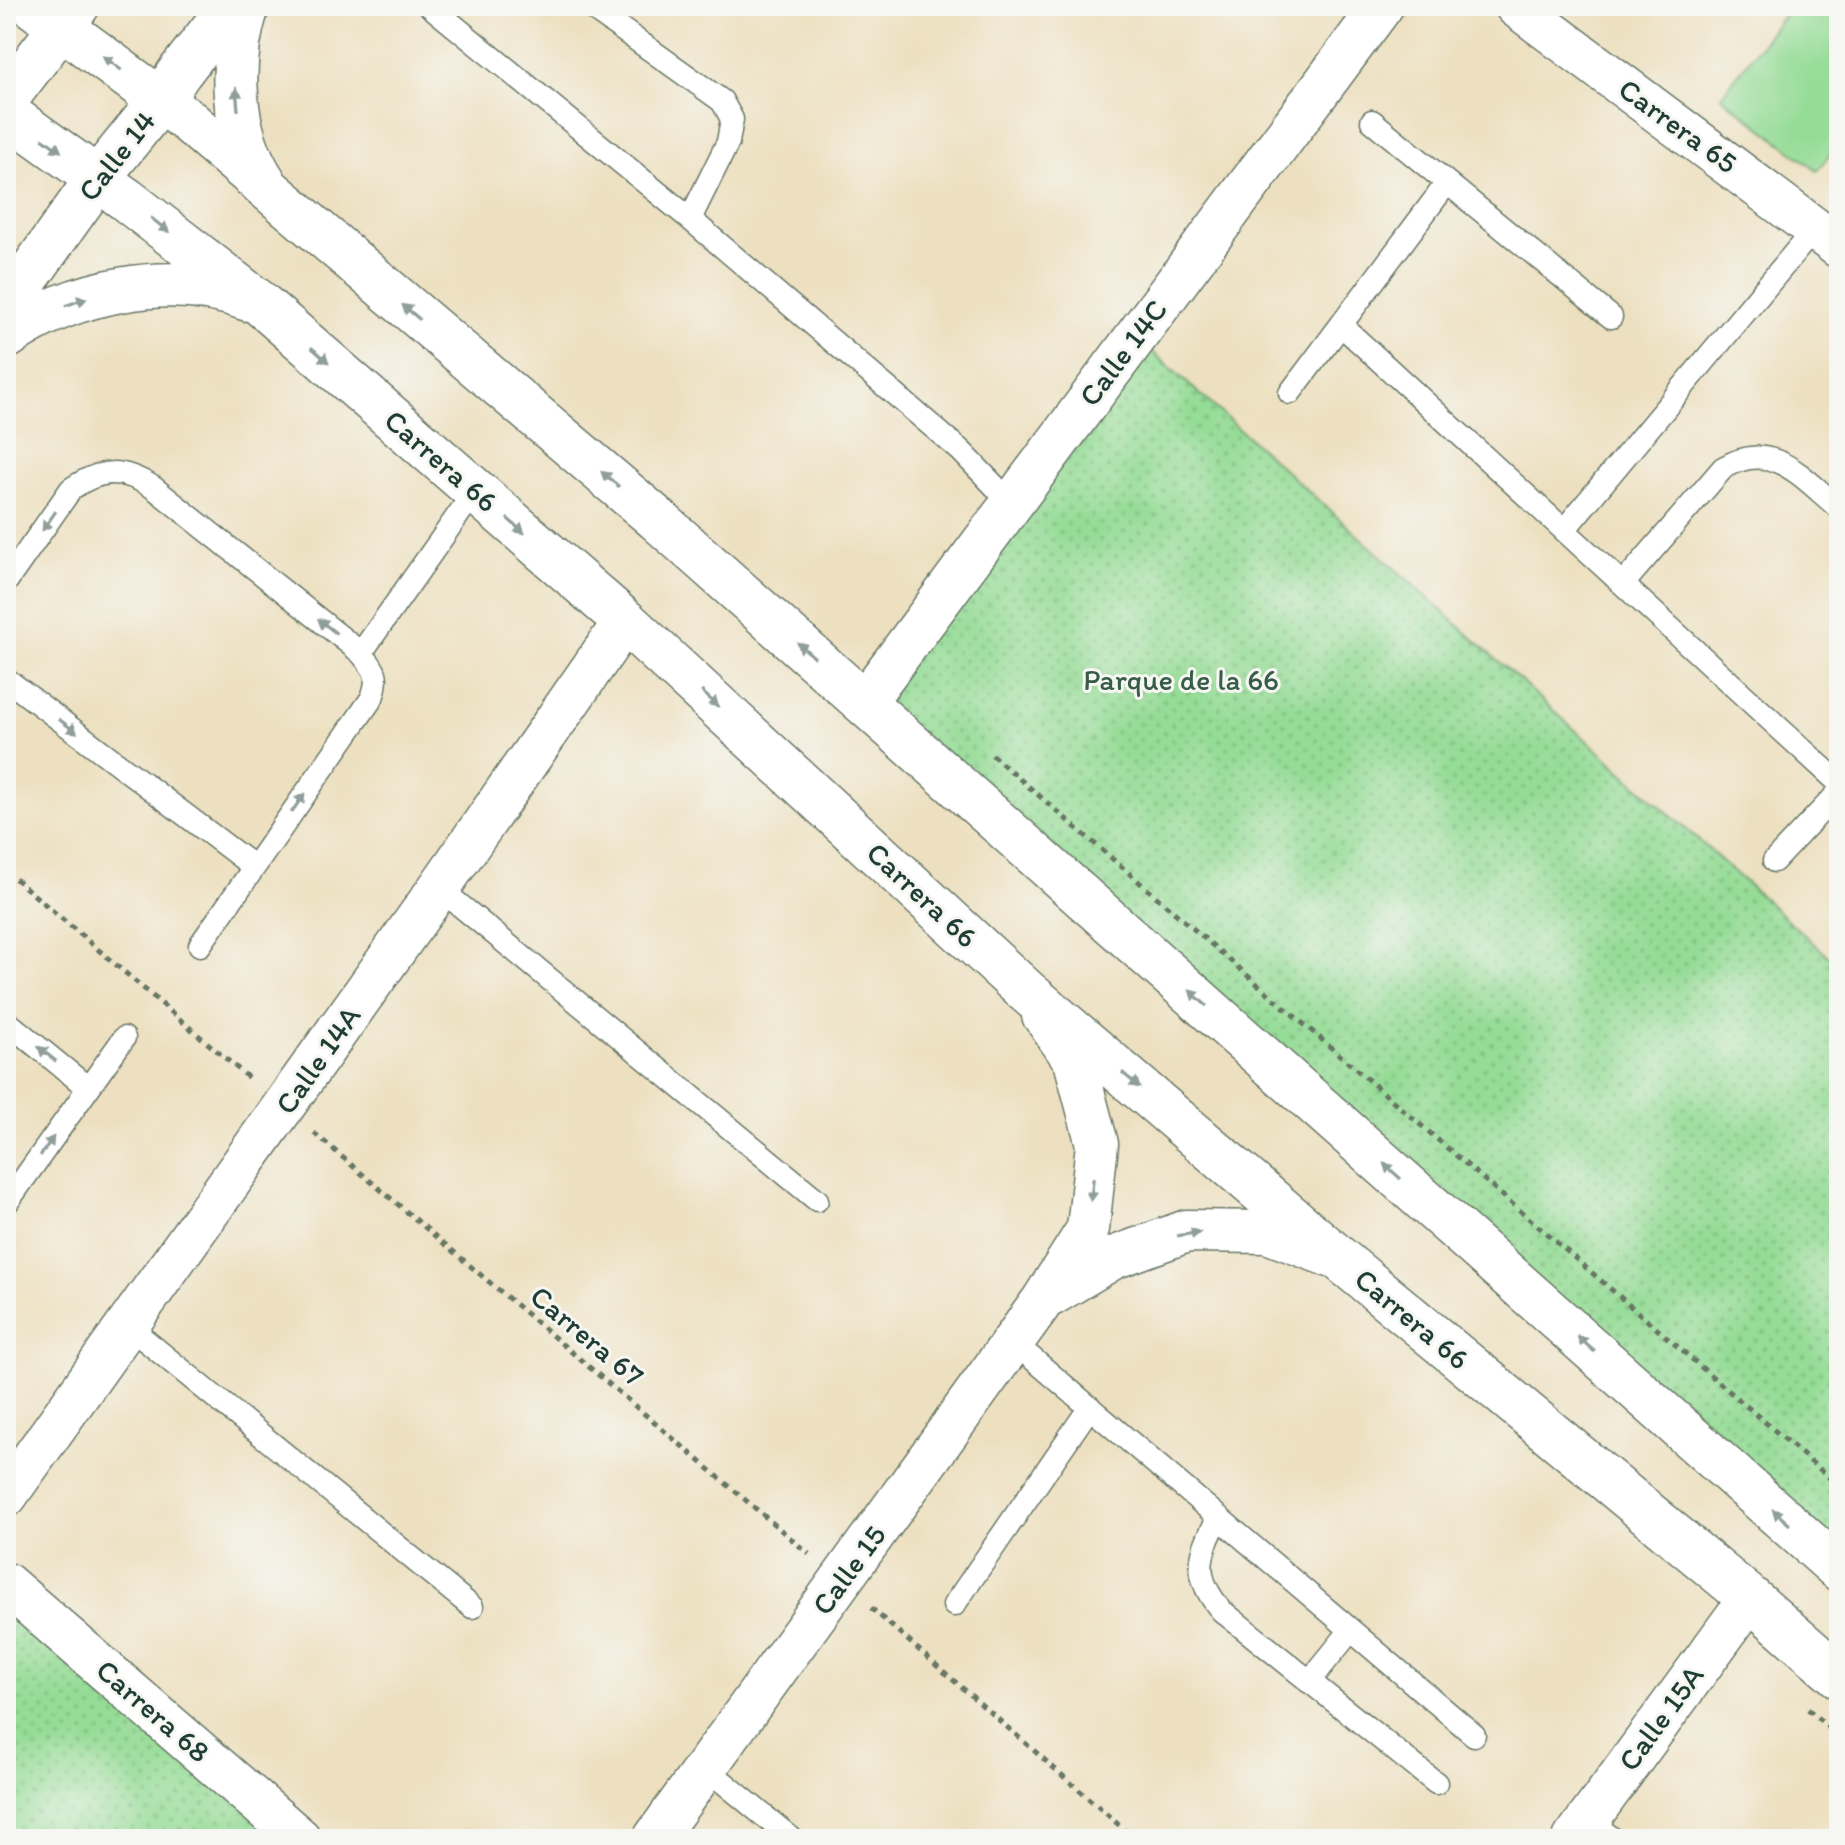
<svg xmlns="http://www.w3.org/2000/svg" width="1845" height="1845" viewBox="0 0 1845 1845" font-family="Itim,sans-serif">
	<defs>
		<pattern id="green-dots" width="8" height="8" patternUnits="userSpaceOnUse" patternTransform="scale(2)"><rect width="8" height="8" fill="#95dc96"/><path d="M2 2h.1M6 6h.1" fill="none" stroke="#79b47b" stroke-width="1.8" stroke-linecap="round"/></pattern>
	</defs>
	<rect width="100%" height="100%" fill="#f6f6f2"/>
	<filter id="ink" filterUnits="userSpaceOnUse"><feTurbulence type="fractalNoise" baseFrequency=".0125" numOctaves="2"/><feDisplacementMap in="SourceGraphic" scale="16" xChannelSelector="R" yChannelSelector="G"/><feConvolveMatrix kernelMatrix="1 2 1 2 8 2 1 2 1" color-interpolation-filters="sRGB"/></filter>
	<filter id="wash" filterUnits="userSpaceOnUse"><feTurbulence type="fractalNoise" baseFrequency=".006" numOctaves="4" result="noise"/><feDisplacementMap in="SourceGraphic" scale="32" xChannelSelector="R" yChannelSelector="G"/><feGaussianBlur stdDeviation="1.8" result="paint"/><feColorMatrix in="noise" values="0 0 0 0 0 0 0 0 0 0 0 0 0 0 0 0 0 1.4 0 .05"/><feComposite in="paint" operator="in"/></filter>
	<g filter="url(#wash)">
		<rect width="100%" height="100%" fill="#ede0c0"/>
		<path fill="url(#green-dots)" stroke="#5a8c65" stroke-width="2" d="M1135,336L1839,966V1569L865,701Z
			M6,1584L300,1839H6Z"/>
		<path fill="#95dc96" stroke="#5a8c65" stroke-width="2" d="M1791,6H1839V143L1817,171L1721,96Z"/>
	</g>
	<g filter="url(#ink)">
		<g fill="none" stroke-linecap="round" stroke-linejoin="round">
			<g stroke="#677665" stroke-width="25">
				<path id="service" d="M430,6L690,219L961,451L1011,503
					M589,6L722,101L732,119L728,142L690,219
					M1372,121L1611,317
					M1341,325L1839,783
					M1290,393L1447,183
					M1564,530L1816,227
					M6,582L71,489C101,468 123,468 154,488L361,653C376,671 380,675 372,698L200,945
					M1623,584L1723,468C1773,438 1802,478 1839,508
					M361,653L475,491
					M6,679L254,867
					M1774,861L1839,792
					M439,888L817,1200
					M6,1021L88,1088
					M6,1204L124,1038
					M129,1327L472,1607
					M1013,1342L1474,1735
					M1219,1517C1198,1554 1192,1577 1222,1611L1436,1783
					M954,1605L1090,1407
					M1309,1682L1351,1630
					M706,1768L792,1839
					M1588,1819L1613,1839"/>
			</g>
			<g stroke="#677665" stroke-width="45">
				<path id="minor" d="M1516,6L1839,247
					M865,701L1382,6
					M1051,1295L1113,1258L1187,1231L1267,1232L1333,1257
					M6,1496L439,888L625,621
					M6,1584L300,1839
					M654,1839L1043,1300L1088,1229L1097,1144L1075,1061L1043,1015
					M1574,1839L1750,1598"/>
			</g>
			<g stroke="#677665" stroke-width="47">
				<path id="tertiary" d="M6,99L77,6
					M6,307L98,178L161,100L179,73L231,6"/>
			</g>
			<g stroke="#677665" stroke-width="47">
				<path id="secondary" d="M33,6L187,120L657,519L1839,1569
					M247,6C229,62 230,131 264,182
					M6,113L127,200L261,304L625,621L1026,991L1341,1260L1750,1598L1839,1676
					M6,337C72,290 171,270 248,299"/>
			</g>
			<path stroke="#677665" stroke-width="5" stroke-dasharray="6 6" stroke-linecap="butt" d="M992,755L1839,1486
				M6,871L251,1080
				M314,1133L809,1554
				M871,1608L1135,1839
				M1808,1709L1839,1737"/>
			<use href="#service" stroke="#fff" stroke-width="22"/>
			<use href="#minor" stroke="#fff" stroke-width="42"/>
			<use href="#tertiary" stroke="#fff" stroke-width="44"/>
			<use href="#secondary" stroke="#fff" stroke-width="44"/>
		</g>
		<defs><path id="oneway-solid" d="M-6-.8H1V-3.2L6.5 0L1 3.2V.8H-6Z" transform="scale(2)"/></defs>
		<g fill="#8f9e9a">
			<use href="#oneway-solid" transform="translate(112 63) rotate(-143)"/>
			<use href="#oneway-solid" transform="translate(237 99) rotate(-95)"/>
			<use href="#oneway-solid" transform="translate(52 145) rotate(36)"/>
			<use href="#oneway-solid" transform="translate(160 225) rotate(38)"/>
			<use href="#oneway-solid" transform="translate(76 302) rotate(-19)"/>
			<use href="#oneway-solid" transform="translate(411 312) rotate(-140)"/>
			<use href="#oneway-solid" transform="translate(320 355) rotate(41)"/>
			<use href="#oneway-solid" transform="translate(610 479) rotate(-140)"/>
			<use href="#oneway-solid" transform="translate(49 521) rotate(125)"/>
			<use href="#oneway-solid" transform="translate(516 526) rotate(41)"/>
			<use href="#oneway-solid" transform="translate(327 626) rotate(-142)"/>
			<use href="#oneway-solid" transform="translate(806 650) rotate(-139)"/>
			<use href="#oneway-solid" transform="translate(710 699) rotate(43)"/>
			<use href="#oneway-solid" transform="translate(68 726) rotate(37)"/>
			<use href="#oneway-solid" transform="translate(298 803) rotate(-55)"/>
			<use href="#oneway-solid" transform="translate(1198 998) rotate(-138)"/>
			<use href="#oneway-solid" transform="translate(47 1054) rotate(-141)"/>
			<use href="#oneway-solid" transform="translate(1131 1080) rotate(41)"/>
			<use href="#oneway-solid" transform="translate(47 1146) rotate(-55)"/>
			<use href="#oneway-solid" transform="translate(1392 1171) rotate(-138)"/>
			<use href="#oneway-solid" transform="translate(1092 1190) rotate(96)"/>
			<use href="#oneway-solid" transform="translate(1189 1234) rotate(-9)"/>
			<use href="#oneway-solid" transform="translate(1586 1344) rotate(-138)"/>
			<use href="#oneway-solid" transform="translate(1781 1517) rotate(-138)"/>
		</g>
	</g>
	<g text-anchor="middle" stroke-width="6" stroke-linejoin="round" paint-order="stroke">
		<g font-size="30" fill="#1f3d34" stroke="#f6f6f2">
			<text transform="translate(1678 126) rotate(36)" y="10">Carrera 65</text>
			<text transform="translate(117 156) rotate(-52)" y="10">Calle 14</text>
			<text transform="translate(1123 353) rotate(-53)" y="10">Calle 14C</text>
			<text transform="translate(441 461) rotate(41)" y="10">Carrera 66</text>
			<text transform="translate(922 895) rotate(43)" y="10">Carrera 66</text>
			<text transform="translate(318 1060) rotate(-55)" y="10">Calle 14A</text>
			<text transform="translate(1412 1319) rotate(40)" y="10">Carrera 66</text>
			<text transform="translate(587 1336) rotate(40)" y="10">Carrera 67</text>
			<text transform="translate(849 1570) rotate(-54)" y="10">Calle 15</text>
			<text transform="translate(153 1711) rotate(41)" y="10">Carrera 68</text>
			<text transform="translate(1661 1718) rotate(-54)" y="10">Calle 15A</text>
		</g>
		<g font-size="30" fill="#375d48" stroke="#f6f6f2">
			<text x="1181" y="690">Parque de la 66</text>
		</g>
	</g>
	<rect width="1845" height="1845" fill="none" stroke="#f6f6f2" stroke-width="32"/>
</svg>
